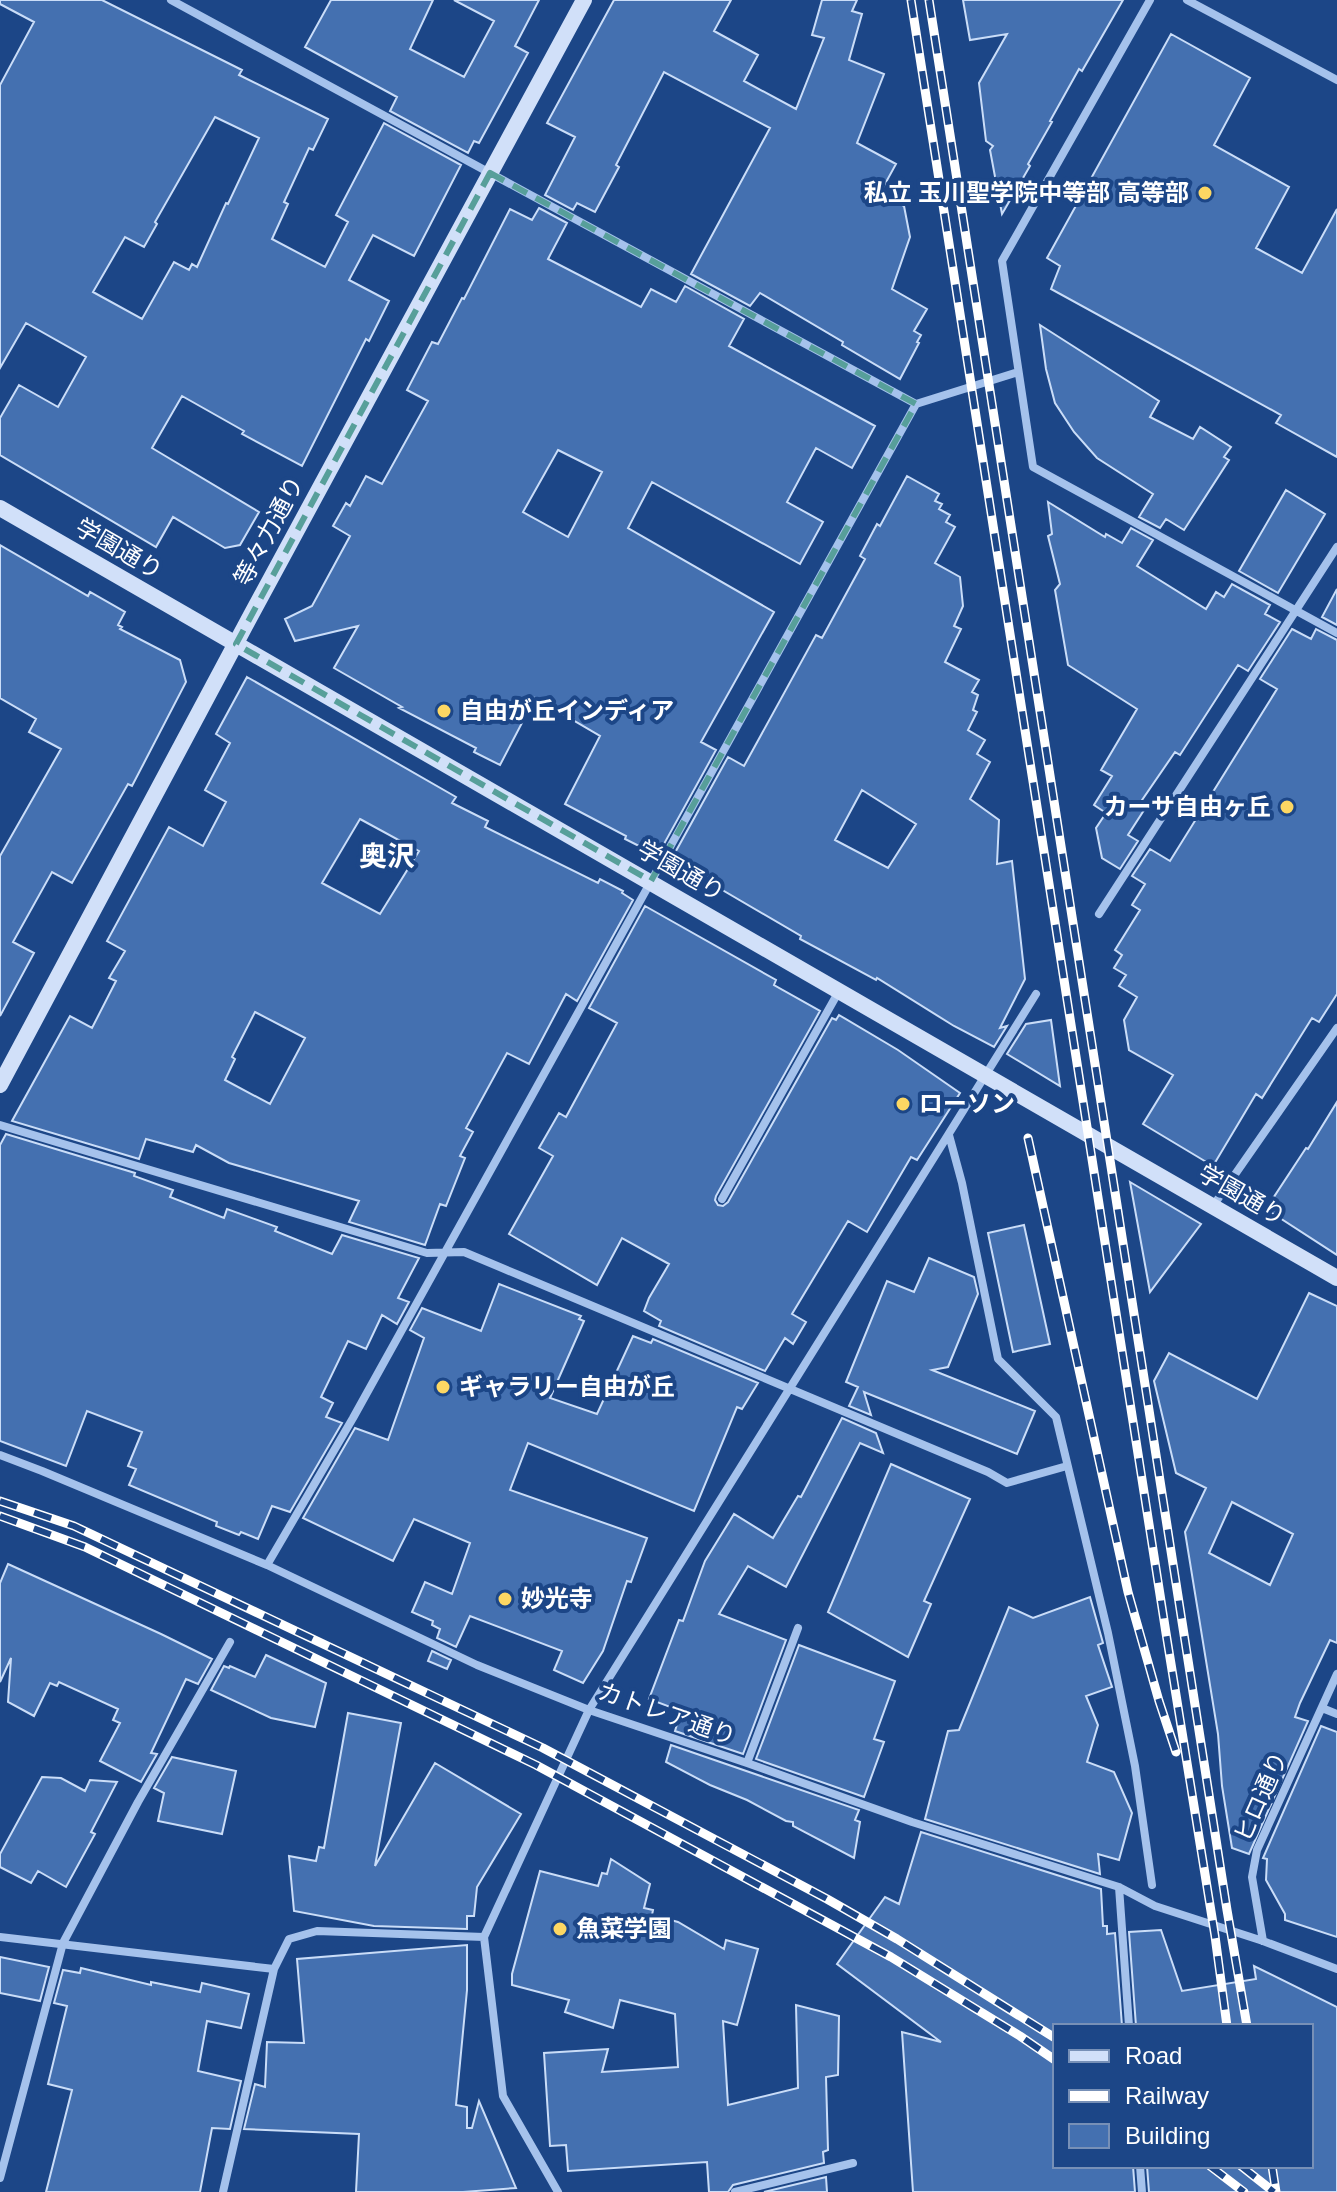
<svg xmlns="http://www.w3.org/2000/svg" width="1337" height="2192" viewBox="0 0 1337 2192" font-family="Helvetica,'Noto Sans JP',sans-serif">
	<rect width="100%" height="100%" fill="#1c4687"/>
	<path fill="#4470b0" stroke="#caddf8" stroke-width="2" fill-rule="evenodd" d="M0,0H102L242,70L239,75L328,119L313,150L309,148L284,202L288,204L272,239L325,267L348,222L336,215L384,123L461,165L414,256L373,235L349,280L389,301L369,341L366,339L302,466L242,434L244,431L182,396L152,448L259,512L240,545L225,548L173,517L156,547L0,455V418L19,385L58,407L86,357L26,323L0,368V85L34,22L0,4ZM215,117L259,138L228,204L226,203L197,267L192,264L189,270L174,262L142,319L93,292L125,237L144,247L157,224L155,222Z
		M331,0H433L410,49L464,77L494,21L454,0H539L515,46L528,53L479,143L474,141L468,153L390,111L397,97L305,47Z
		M614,0H731L714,31L758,55L744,81L796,109L824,38L812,35L822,0H857L852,11L862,14L849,60L884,74L857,143L896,164L880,193L904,206L910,237L892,289L927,309L914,331L921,335L917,342L919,343L900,379L842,345L843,342L760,293L750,306L691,274L770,128L664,72L616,165L619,167L595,212L577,203L573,210L545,195L575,137L547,123Z
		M963,0H1123L1082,71L1079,69L1050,121L1052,122L1028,164L1030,166L1002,214L990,150L993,146L986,141L979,83L1007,34L970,40Z
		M1171,34L1250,78L1214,145L1289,187L1256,248L1302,273L1337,209V457L1276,423L1281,415L1051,289L1060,266L1047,258Z
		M539,208L567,223L548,259L641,307L651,289L676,302L685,286L744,319L729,346L875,426L852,468L816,448L787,502L823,522L800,564L652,482L628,528L774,612L701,742L716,750L659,853L652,849L651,852L625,839L626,836L565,804L600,736L535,698L500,765L474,752L476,748L399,708L402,707L334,668L358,626L295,641L285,619L312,606L350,536L333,526L346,503L350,506L366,476L382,484L428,401L407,390L432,342L438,344L462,298L464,299L510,209L532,220ZM558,450L602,472L568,537L523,512Z
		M1040,325L1159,401L1150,417L1193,439L1200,427L1231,447L1224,457L1229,460L1184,530L1166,519L1160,528L1139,517L1153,494L1097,458L1074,432L1055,403L1046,369Z
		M907,476L939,494L935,501L942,504L939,509L950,515L946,522L955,527L935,563L960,577L963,606L954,626L961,629L945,662L979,680L972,692L978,695L973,710L977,712L968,730L985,740L977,754L990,762L970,799L999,820L997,864L1012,861L1025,979L1000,1028L1007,1026L994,1047L954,1026L877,978L876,980L800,939L801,936L671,860L728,757L744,766L816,635L822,638L865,559L860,556L877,524L880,526ZM862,790L916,824L888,868L835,840Z
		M1286,490L1325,514L1278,593L1239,571Z
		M1048,502L1105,537L1106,534L1122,543L1131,528L1153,540L1137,566L1206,609L1216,592L1224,597L1232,584L1270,605L1265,614L1280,622L1248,671L1238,665L1180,755L1175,752L1140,803L1146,807L1128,835L1138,841L1120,869L1102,858L1096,828L1106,813L1094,805L1112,776L1101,770L1137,709L1068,665L1055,590L1060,584L1048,536L1052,534Z
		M0,545L88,596L90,592L125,612L118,625L122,627L120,629L180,660L186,682L132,786L128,784L72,883L52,872L13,942L34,953L0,1016V856L61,749L29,732L36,719L0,698Z
		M1337,589V625L1322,617Z
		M1292,629L1311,639L1316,629L1337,640V994L1319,1022L1312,1018L1262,1098L1256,1094L1213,1166L1143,1124L1173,1075L1129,1050L1124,1020L1137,997L1119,986L1126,975L1114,968L1122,955L1115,950L1140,910L1132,905L1145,884L1132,876L1150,849L1170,861L1277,689L1260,679Z
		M247,677L456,797L452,803L488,821L485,827L598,883L600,879L623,891L622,893L633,900L577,1001L566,994L529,1064L507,1053L466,1128L473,1132L460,1156L465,1158L446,1206L440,1204L425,1245L349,1222L359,1201L229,1163L196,1145L193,1152L146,1139L139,1159L12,1121L70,1016L92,1028L116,981L109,978L125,951L107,941L169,827L203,846L226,802L205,790L230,743L216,734ZM360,819L419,851L380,914L322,883ZM255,1012L305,1038L270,1104L225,1080L235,1059L232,1057Z
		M645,906L776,980L774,985L820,1011L716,1196L715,1200L718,1205L723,1206L728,1202L832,1018L836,1020L839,1015L898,1050L960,1093L917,1160L911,1157L867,1232L848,1221L792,1314L806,1322L793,1344L785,1338L765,1371L659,1326L661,1321L644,1311L649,1298L669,1264L622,1238L597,1285L509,1234L553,1156L539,1148L559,1113L566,1117L617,1023L589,1008Z
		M1051,1020L1060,1086L1007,1054L1026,1024Z
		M1337,1102V1255L1266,1209L1306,1148L1308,1149Z
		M6,1134L135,1173L134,1176L173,1190L170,1197L224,1218L227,1209L277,1227L275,1231L332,1254L342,1235L419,1258L398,1298L409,1302L397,1324L382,1315L366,1349L348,1341L321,1397L333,1403L326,1417L342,1423L290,1512L272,1506L258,1539L241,1532L239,1535L216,1526L217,1522L129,1485L136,1469L128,1466L142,1432L87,1411L66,1466L0,1441V1145Z
		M1130,1182L1201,1224L1150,1292Z
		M1024,1225L1050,1344L1013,1352L988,1233Z
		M929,1258L974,1277L978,1294L948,1367L932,1370L1035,1411L1017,1454L864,1392L871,1415L849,1406L858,1387L846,1382L887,1281L914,1292Z
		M499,1284L581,1316L579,1319L584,1321L550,1398L597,1414L633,1336L651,1343L653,1339L758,1383L742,1409L737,1407L694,1511L528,1443L510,1490L647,1538L631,1582L627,1581L603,1651L583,1683L554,1670L562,1651L470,1616L456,1647L437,1638L440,1629L432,1625L433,1621L412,1612L425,1582L452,1594L470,1543L414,1519L393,1561L303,1518L355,1428L388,1440L424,1338L410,1330L422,1308L481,1331Z
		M1309,1293L1337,1306V1643L1330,1640L1300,1703L1295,1717L1308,1721L1249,1854L1232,1848L1222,1786L1218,1734L1185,1532L1206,1488L1176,1473L1154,1381L1169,1353L1257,1399ZM1232,1502L1293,1534L1270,1585L1209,1553Z
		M842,1418L876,1433L883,1453L860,1443L786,1587L748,1566L719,1614L786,1640L743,1754L675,1731L681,1711L649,1699L679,1620L683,1621L705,1561L734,1514L773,1538L798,1496L801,1497Z
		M891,1464L970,1499L924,1601L931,1604L908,1657L828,1612Z
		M8,1564L161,1634L212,1659L198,1684L186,1679L151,1753L157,1754L141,1782L100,1761L120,1723L113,1720L118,1709L59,1682L57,1686L50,1683L34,1716L8,1702L11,1658L0,1682V1583Z
		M1090,1597L1103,1643L1098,1645L1112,1687L1086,1696L1098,1725L1087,1762L1114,1772L1132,1813L1119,1860L1098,1854L1100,1874L925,1819L948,1731L959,1730L1009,1607L1033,1618Z
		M799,1645L895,1681L874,1739L884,1742L864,1797L756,1759Z
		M432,1651L451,1660L447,1669L428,1661Z
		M266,1655L326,1683L315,1727L271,1718L211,1690L224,1666L229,1668L230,1666L255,1677Z
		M348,1713L401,1723L375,1866L435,1763L521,1814L477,1887L474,1916H467V1929L374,1926L294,1911L289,1856L316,1861L319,1847L324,1848Z
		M1321,1726L1337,1732V1937L1285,1920V1914L1266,1880L1267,1859L1263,1858Z
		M671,1745L859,1810L855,1820L860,1822L854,1858L793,1826V1822L786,1821L747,1800L710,1785L666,1762Z
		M172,1757L236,1771L222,1834L158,1821L164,1793L154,1788Z
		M42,1777L61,1778L85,1791L90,1780L117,1782L91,1832L95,1834L66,1887L38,1871L31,1883L0,1867V1854Z
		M921,1832L1101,1889L1103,1926H1107V1934L1115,1933L1122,2026H1055V2166H1133L1135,2192H913L902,2032L941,2042L837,1964L885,1897L899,1904Z
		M611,1859L650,1884L644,1908L653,1910L652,1915L678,1922L724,1949L726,1940L758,1949L737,2025L723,2021L728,2105L798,2088L796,2005L839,2016L838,2075L826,2077L828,2150L823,2152L824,2163L733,2185L728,2192H709L707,2162L568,2171L566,2145L550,2146L544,2053L608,2049L602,2072L678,2067L675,2014L620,2000L613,2028L565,2012L569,2000L512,1985V1974L540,1871L598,1886L602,1873L607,1874Z
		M1161,1930L1182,1991L1256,1979L1254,1966L1337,2007V2192H1149L1147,2166H1311V2026H1136L1129,1932Z
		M467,1945V1990L456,2105L467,2107V2128H472L479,2101L516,2188L463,2192H356L359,2134L244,2129L255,2084L265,2087L267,2042L304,2043L297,1959Z
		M0,1957L49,1967L40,2001L0,1993Z
		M81,1968L151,1985V1982L200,1992L202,1983L249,1994L241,2028L207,2021L198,2071L241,2081L230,2129L212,2128L200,2192H46L72,2090L48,2084L67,2006L54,2003L63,1970L80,1973Z
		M826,2177L827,2192H764Z"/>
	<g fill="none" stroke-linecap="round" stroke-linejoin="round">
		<path stroke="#a5c2ec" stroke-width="8" d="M171,0L916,404
			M1150,0L1002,261L1033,467L1337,633
			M1187,0L1337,80
			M1099,914L1337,547
			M0,1125L427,1253L464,1252L988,1472L1007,1483L1067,1466
			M949,1135L962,1183L998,1359L1056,1417L1108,1633L1135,1766L1152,1885
			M722,1199L839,991
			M1213,1206L1337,1028
			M0,1455L42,1471L267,1565L477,1665L589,1710L747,1763L912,1822L1119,1887L1155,1906L1263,1941L1337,1969
			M267,1565L353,1418L916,404L1018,372
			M1322,1708L1337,1714
			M747,1763L798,1628
			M1119,1887L1129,2026
			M0,1937L274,1969
			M1263,1941L1252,1877L1257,1850L1337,1674
			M1140,2166L1142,2192
			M0,2178L63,1943L138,1802L230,1642
			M223,2192L274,1969L289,1939L317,1931L484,1937
			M558,2192L503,2096L484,1937L589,1710L1036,994
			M735,2192L853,2163"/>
		<path stroke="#d1e0f9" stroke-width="16" d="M0,508L1337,1278
			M0,1085L251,615L584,0"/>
		<g stroke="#fff" stroke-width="9">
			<path id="rail" d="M911,0L1166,1633L1215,1936L1227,2026
				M929,0L1227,1910L1247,2026
				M1028,1138L1128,1592L1159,1701L1176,1752
				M0,1501L74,1526L543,1748L827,1899L897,1939L1055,2038
				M0,1516L85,1547L536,1765L891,1957L1020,2036L1055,2060
				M1210,2166L1244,2192
				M1241,2166L1274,2192
				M1272,2166L1276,2192"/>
		</g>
		<use href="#rail" stroke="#1c4687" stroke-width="6" stroke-dasharray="18" stroke-linecap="butt"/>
	</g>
	<path fill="none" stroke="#579f9a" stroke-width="6" stroke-dasharray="16 10" stroke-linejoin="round" d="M490,173L916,404L651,881L236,644Z"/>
	<g fill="#fcd763" stroke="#1c4687" stroke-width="3">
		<circle cx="1205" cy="193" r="8"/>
		<circle cx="444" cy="711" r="8"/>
		<circle cx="1287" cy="807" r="8"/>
		<circle cx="903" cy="1104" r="8"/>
		<circle cx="443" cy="1387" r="8"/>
		<circle cx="505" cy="1599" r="8"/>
		<circle cx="560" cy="1929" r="8"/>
	</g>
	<g text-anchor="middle" stroke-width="8" stroke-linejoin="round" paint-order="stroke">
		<g font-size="24" font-weight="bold" fill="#fff" stroke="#1c4687" text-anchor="start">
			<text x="1189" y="201" text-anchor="end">私立 玉川聖学院中等部 高等部</text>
			<text x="460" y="719">自由が丘インディア</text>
			<text x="1271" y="815" text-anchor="end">カーサ自由ヶ丘</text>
			<text x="919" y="1112">ローソン</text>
			<text x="459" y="1395">ギャラリー自由が丘</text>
			<text x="521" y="1607">妙光寺</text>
			<text x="576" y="1937">魚菜学園</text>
		</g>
		<g font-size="24" fill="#fff" stroke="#1c4687">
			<text transform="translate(269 531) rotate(-62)" y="8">等々力通り</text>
			<text transform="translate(119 549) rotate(30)" y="8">学園通り</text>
			<text transform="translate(681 871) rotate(30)" y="8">学園通り</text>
			<text transform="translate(1242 1195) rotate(30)" y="8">学園通り</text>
			<text transform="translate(667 1714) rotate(19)" y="8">カトレア通り</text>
			<text transform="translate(1261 1797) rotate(-66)" y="8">ヒロ通り</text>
		</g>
		<g font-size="28" font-weight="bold" fill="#fff" stroke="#1c4687">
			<text x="387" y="866">奥沢</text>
		</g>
	</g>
	<rect x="1053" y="2024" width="260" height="144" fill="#1c4687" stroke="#7790b7" stroke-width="2"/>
	<rect x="1069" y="2050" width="40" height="12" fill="#d1e0f9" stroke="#7790b7" stroke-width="2"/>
	<text x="1125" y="2064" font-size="24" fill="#ffffff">Road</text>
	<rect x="1069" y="2090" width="40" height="12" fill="#ffffff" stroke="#7790b7" stroke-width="2"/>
	<text x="1125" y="2104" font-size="24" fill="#ffffff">Railway</text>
	<rect x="1069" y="2124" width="40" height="24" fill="#4470b0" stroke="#7790b7" stroke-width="2"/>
	<text x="1125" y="2144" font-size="24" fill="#ffffff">Building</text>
</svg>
